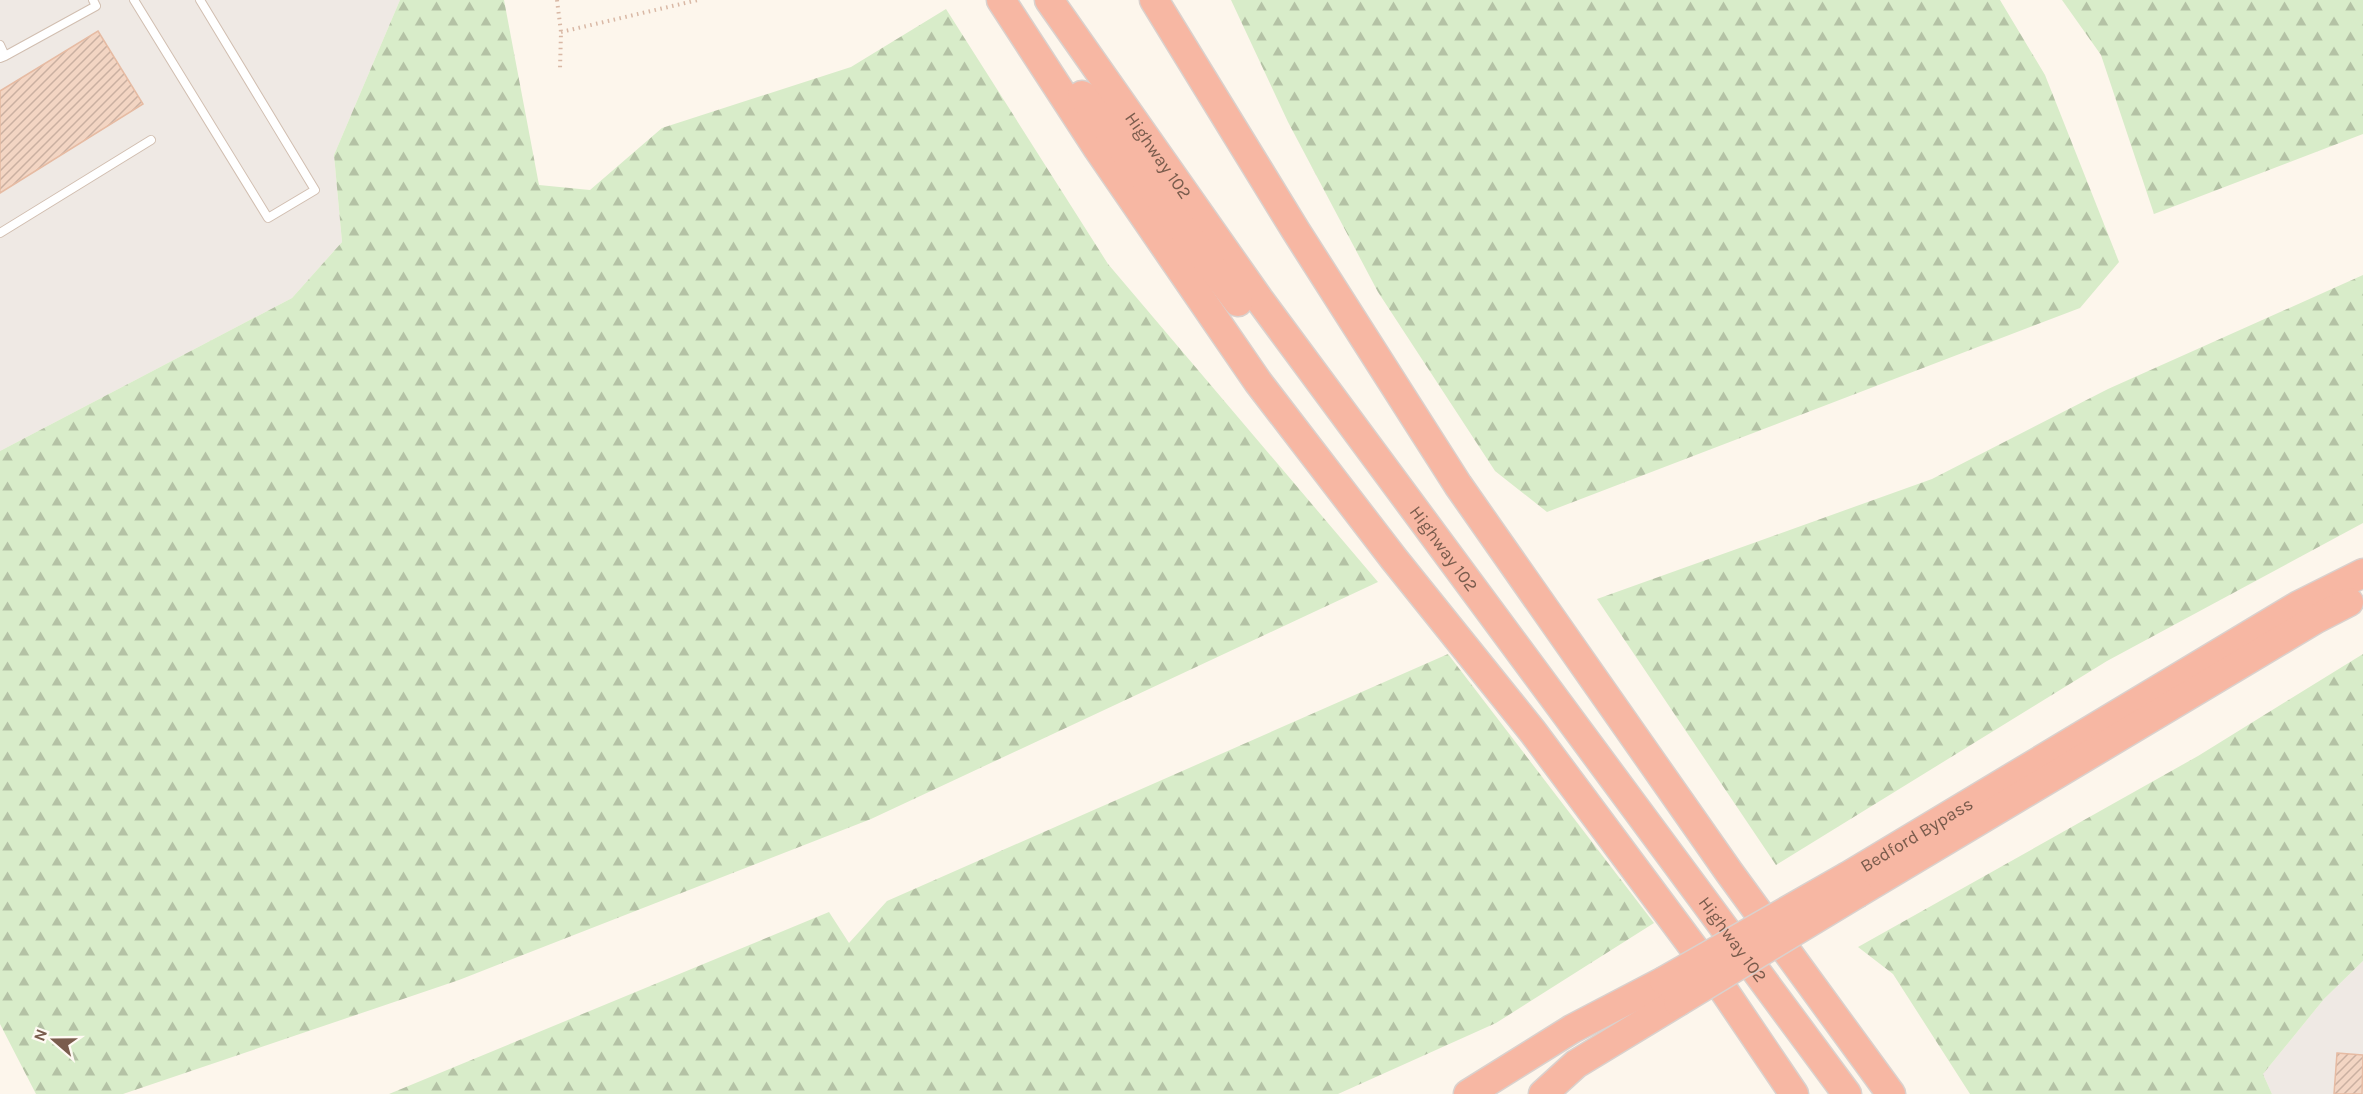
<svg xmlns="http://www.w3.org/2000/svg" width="2363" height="1094" viewBox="0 0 2363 1094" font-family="Karla,sans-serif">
	<defs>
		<pattern id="forest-firs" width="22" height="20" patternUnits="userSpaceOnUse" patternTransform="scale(1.5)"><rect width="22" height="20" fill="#d8ecc9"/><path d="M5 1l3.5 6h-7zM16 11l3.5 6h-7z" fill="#b4c2a5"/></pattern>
		<pattern id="building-hatch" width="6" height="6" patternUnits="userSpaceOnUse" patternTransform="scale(1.5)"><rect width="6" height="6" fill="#f3d5c3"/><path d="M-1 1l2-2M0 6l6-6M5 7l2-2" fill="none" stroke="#cab0a1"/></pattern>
	</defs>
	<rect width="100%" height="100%" fill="#fdf6ec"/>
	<path fill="#efe9e4" d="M0,0H400L334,155L342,242L292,298L0,451Z
		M2363,961V1094H2272L2263,1074L2324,999Z"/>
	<path fill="url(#forest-firs)" d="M400,0H504L539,185L590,190L662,128L851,67L946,9L1108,264L1378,582L871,819L459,980L123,1094H36L0,1024V451L292,298L342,242L334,155Z
		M1231,0H2000L2045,75L2119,262L2080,308L1547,512L1495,471L1378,292L1288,122Z
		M2062,0H2363V134L2154,214L2101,55Z
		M2363,275V523L2107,661L1776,865L1597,599L1932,479L2108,389Z
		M1448,654L1654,923L1496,1023L1338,1094H389L829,912L849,943L887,901Z
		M2363,654V961L2324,999L2263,1074L2272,1094H1970L1893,974L1858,947L2198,756Z"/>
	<path fill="url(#building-hatch)" stroke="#e6bba3" stroke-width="1.5" d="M98,31L143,104L0,193V91Z
		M2337,1053L2363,1055L2362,1094H2334Z"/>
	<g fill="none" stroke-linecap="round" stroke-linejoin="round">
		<g stroke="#d1beb0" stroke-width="10">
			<path id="service" d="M134,0L268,218L315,190L200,0
				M0,45L5,56L0,58
				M5,56L96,6L93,0
				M0,233L151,140"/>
		</g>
		<g stroke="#dad1cd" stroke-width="31">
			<g id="motorway">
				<path d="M1001,0L1098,149L1258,382L1394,559L1533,732L1708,967L1794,1094"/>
				<path id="s1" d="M1049,0L1259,299L1847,1094"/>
				<path d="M1154,0L1296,231L1458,485L1729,872L1891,1094"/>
				<path d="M1082,95L1238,302"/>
				<path id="s2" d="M1848,876L2299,605L2363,573"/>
				<path d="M1858,893L2316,619L2349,602"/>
				<path d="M1468,1094L1572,1029L1664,981"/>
				<path d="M1543,1094L1576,1064L1678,1002"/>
			</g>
		</g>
		<path stroke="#d9b8a5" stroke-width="4" stroke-dasharray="1.5 4.5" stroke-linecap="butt" d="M557,0L561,32L560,69
			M561,32L698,0"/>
		<use href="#service" stroke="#fff" stroke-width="8"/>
		<use href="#motorway" stroke="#f7b7a3" stroke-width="28"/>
		<g stroke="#dad1cd" stroke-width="31" stroke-linecap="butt">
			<path id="motorway-bridge" d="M1664,981L1848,876
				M1678,1002L1858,893"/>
		</g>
		<use href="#motorway-bridge" stroke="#f7b7a3" stroke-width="28"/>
	</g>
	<g text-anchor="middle" stroke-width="4.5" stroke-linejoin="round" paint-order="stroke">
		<g font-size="18" fill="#7a5c4d" stroke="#fffaf3">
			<text dy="6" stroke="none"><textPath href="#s1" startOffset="190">Highway 102</textPath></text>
			<text dy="6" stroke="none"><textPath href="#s1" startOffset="676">Highway 102</textPath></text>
			<text dy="6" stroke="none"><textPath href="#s2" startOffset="80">Bedford Bypass</textPath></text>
			<text dy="6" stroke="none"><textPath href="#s1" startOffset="1162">Highway 102</textPath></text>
		</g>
	</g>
	<g transform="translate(54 1040) rotate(290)" stroke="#fffaf3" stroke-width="4.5" paint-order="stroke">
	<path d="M0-4.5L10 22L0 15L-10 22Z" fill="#7a5c4d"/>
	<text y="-9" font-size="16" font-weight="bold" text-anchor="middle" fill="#7a5c4d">N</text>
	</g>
</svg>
